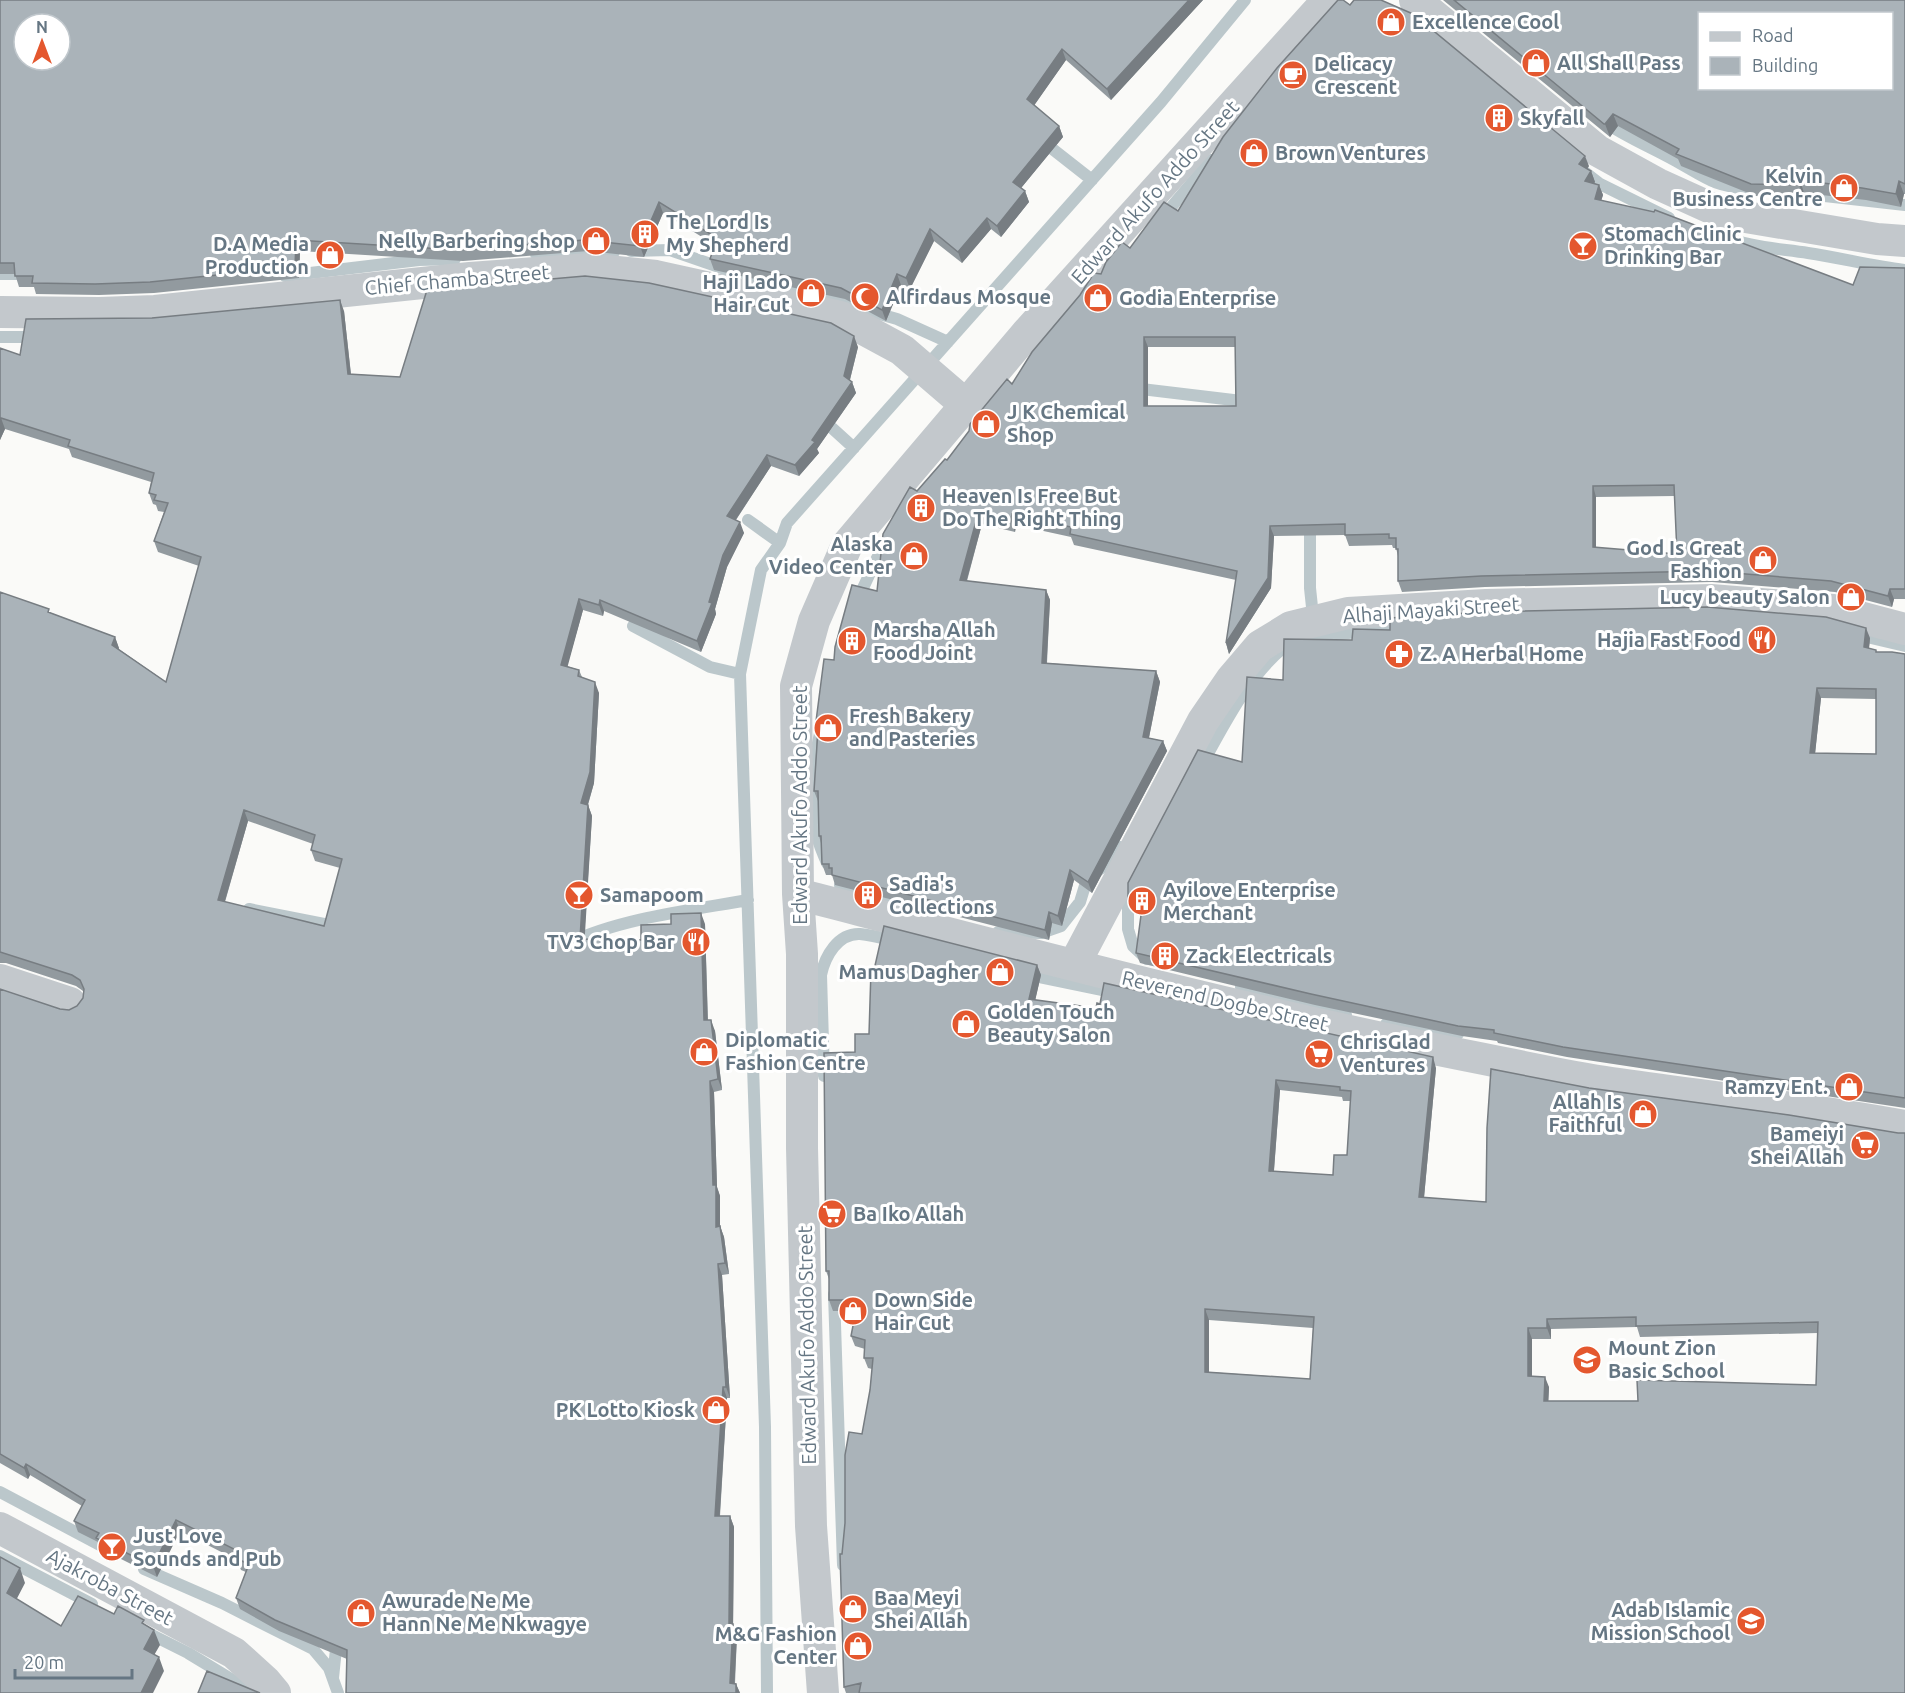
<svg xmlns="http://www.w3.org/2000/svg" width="1905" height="1693" viewBox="0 0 1905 1693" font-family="Ubuntu,sans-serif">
	<rect width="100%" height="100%" fill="#fafaf8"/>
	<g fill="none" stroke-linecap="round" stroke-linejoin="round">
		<path stroke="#bbc7cb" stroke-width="12" d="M1603,121C1626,137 1651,147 1676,161C1705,177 1713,186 1748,189
			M1041,140L1092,180
			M1582,170L1600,184L1669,218
			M1789,192L1905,205
			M1162,218L1211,160
			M1730,239C1755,248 1783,249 1808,253C1841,258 1872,266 1905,270
			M631,251L670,250L725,269
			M536,254L614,252
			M0,274H23
			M285,276L419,260L455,259
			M747,276L897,319L948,342
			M0,337H38
			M1133,388L1250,402
			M832,428L854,448
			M748,520L780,543
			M1310,521V588L1312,607
			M857,601L877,558L889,540
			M633,626L710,667L740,674
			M1854,634L1905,646
			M1307,638L1406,626
			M820,733C813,763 810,805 817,836C819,845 823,854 827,863
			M1201,766C1225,724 1246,679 1283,648
			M1135,883L1128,896V929L1133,946L1147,959
			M840,885L888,903
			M249,909L324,924L336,936
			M998,932L1041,933L1061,926L1080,902L1087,879L1113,859L1120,847
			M569,943C621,918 692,910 748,900
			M1025,974L1117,993
			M1241,987L1346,1015
			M1386,1024L1458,1034
			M824,1076L821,975C825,956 838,933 860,934C872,935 886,939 898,942
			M834,1294L843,1565
			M0,1492L113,1552
			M0,1556L92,1604
			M144,1569L222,1603L313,1649L329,1668L338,1693
			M142,1630L188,1653L254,1693
			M333,1678L337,1639
			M767,1693L765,1427L740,674L761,570L780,543L787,523L1161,102L1245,0"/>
		<path stroke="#c3c8cc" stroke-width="32" d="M1415,0L1598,151L1658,184L1722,213L1877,239L1905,241
			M0,312L99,313L155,311L470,278L589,269L656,276L841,317L902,350L966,405
			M798,894C1025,953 1253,1014 1484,1059C1526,1067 1569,1077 1612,1083C1710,1097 1808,1108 1905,1126
			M1074,965L1203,721L1231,680L1260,646L1291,627L1348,613L1486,605L1711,600L1833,610L1905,629
			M0,980L70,1003
			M0,1528L234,1653L265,1681L275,1693
			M823,1693L811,1526L802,1148V954L798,894L796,686L814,621L847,545L1026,334L1328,0"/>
	</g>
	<path fill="#929a9f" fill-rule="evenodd" d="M0,0H1203L1111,100L1066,60L1034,105L1059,126L1063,137L1021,188L1025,191L1029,202L1001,237L991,229L962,263L934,241L910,289L901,285L886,321L845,299L714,270L710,259L715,245L663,213L644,257L588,251L463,261L300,251L299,278L154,293L99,295L36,294L34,287H19L15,274H0Z
		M1443,0H1905V194H1904L1901,207L1866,200L1804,193V198L1756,196L1681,166L1678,159L1618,126L1610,137Z
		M1589,166L1587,169L1591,171L1595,182L1594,183L1599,185L1603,195L1601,201L1853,285L1905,268V599H1894L1892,607L1835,592L1712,582L1485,587L1402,592L1398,581V556L1396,548H1393L1392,545L1349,546L1345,535L1274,536L1271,588L1229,654L1226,643L1236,580L1074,545L1071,537L1016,525L1015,532L982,524L967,581L1046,590L1050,600L1047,663L1156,671L1160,682L1149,738L1163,741L1167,751L1092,893L1074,880L1062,926L1052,923L1049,940L835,885L832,875H826L822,864L821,843L819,836L818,801L814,791L817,734L815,729L834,660L877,591L917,491L947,460L1012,384L1101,274L1130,248L1178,211ZM1148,347H1236V406H1148ZM1675,496L1677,554L1596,548V497Z
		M344,311L351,374L400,377L858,347L850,380L852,382L856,393L817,449L819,453L799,476L771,466L736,520L744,533L727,567L715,609L716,614L701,652L604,611L603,616L583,610L567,666L579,670L582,677L599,693L594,783L588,805L592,816L584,939L641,940L705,924L708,1020L715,1031L722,1090L714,1092L717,1187L720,1196V1226L724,1237L729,1274L722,1275L730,1398H727L720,1516H730L734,1527L733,1624L737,1635L735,1684H736L740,1693H346L347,1659L279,1631L240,1609L236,1598L246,1572L241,1570L237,1560L180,1531L157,1577L101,1549L98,1542L78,1532L74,1521L82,1506L30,1475L28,1479L0,1463V989L60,1009L69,1010L77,1006L83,998V991L76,986L6,963H0V592L51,613L115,637L119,649L166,682L199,566L158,552L154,541L164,512L158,511L156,505L153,504L149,493L151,482L72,457L69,449L5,429L0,440V348L20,355L152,318ZM248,821L313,844L311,850L315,861L340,868L324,926L225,902Z
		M1870,638L1869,648L1877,652L1905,654V1108L1567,1057L1498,1043L1497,1041L1462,1036L1315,1005L1140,963L1136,953L1142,911H1132L1128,900L1242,762L1283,680L1352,640ZM1821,698L1876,699V754L1815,753Z
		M1037,965L1041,975L1035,1000L1436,1068L1424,1198L1486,1202L1589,1088L1789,1115L1905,1693H846L844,1687L842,1554L862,1434L870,1390L872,1369L868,1368L864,1358L865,1349L855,1346L851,1336L856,1311H833L829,1300V1279L826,1271L855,1052L869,1034ZM1280,1090L1342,1097L1343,1101H1351L1347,1155L1333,1175L1274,1171ZM1209,1320L1313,1328L1310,1379L1209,1372ZM1637,1327L1640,1337L1818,1333L1816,1385L1638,1401H1548L1549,1387L1532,1376V1339H1551V1329Z"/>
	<path fill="#777d82" d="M1189,0H1203L1111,100L1107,89Z
		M1062,49L1066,60L1031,110L1027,99Z
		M1613,114L1618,126L1610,137L1605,124Z
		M1059,126L1063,137L1017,193L1013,182Z
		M1585,156L1589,166L1582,175L1579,164Z
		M1591,171L1595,182L1589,191L1585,181Z
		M1800,180L1804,193V198L1799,185Z
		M1899,181L1904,194L1901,207L1896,194Z
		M1599,185L1603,195L1598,210L1595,199Z
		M1025,191L1029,202L1001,237L997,226Z
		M659,202L663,213L644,257L640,246Z
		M987,218L991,229L962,263L958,252Z
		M930,229L934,241L910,289L906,278Z
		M296,240L300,251L299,278L295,267Z
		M897,274L901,285L886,321L882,310Z
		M340,300L344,311L352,385L348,374Z
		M854,336L858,347L848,387L844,376Z
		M1144,337L1148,347V417L1144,406Z
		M852,382L856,393L817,449L819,453L799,476L795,465Z
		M1,418L5,429L0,440V421Z
		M767,455L771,466L731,527L727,516Z
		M1593,486L1596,497V558L1593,547Z
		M978,514L982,524L964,590L960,580Z
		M1012,514L1016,525L1015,532L1011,521Z
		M740,522L744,533L727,567L715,609L716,614L701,652L697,641L709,602L723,555Z
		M1270,526L1274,536L1271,588L1229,654L1226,643Z
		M1890,589L1894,599L1892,607L1888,596Z
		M1046,590L1050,600L1046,674L1042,663Z
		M579,599L583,610L565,676L561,665Z
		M600,600L604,611L603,616L599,605Z
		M1866,628L1870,638L1868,658L1864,647Z
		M115,637L119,648L116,656L112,645Z
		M1156,671L1160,682L1147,747L1143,737Z
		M595,682L599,693L594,783L585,814L581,803Z
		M1817,688L1821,698L1814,764L1810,753Z
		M1163,741L1167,751L1092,893L1088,882Z
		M588,805L592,816L584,950L580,939Z
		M244,810L248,821L222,911L218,900Z
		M1070,870L1074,880L1062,926L1058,916Z
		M1049,912L1052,923L1049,940L1045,930Z
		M701,913L705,924L708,1031L704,1020Z
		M1037,965L1041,975L1033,1010L1029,999Z
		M711,1020L715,1031L722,1090L718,1079Z
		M1433,1057L1436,1068L1423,1208L1419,1197Z
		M1276,1080L1280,1090L1273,1182L1269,1171Z
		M710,1081L714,1092L717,1187L720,1196V1226L724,1237L729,1274L725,1263L716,1227L713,1185Z
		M718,1264L722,1275L730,1398L726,1387Z
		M1205,1309L1209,1320V1382L1205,1372Z
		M1547,1319L1551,1329V1339L1547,1328Z
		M1528,1328L1532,1339V1387L1528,1376Z
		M1545,1377L1549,1387L1548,1412L1544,1401Z
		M723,1387L727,1398L719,1527L715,1516Z
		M26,1464L30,1475L28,1479L24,1468Z
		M730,1516L734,1527L733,1634V1624L737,1635L734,1693L730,1683L729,1624Z
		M176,1520L180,1531L157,1577L153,1566Z
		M20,1568L25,1583L12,1608L7,1593Z
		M154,1630L160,1645L149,1664L144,1649Z
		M159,1657L164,1671L153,1693H141Z
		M736,1684L740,1693H736Z"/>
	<path fill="#aab3b9" stroke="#777d82" stroke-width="1.5" fill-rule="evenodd" d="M0,0H1189L1107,89L1062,49L1027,99L1059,126L1013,182L1025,191L997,226L987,218L958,252L930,229L906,278L897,274L882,310L841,288L710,259L717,238L659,202L640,246L584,240L459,250L296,240L295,267L150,282L95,284L32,283L33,276H15L14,263H0ZM24,24H60V60H24Z
		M1338,0H1343L1350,5L1354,0H1381L1413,14L1585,156L1579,164L1591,171L1585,181L1599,185L1595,199L1654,212L1655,210L1853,285L1860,267L1905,268V589H1890L1888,596L1831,581L1709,571L1481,576L1398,581V549H1396V538H1389V534L1345,535V524L1270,526L1268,578L1226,643L1237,571L1070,534L1071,527L1012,514L1011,521L978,514L960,580L1046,590L1042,663L1156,671L1143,737L1163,741L1088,882L1070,870L1058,916L1049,912L1045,930L832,875V868H829V864H822L821,836H819L818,791H814L818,729H815L824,659L834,660L835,647L852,585L877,591L883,534L910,487L917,491L945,459L947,460L969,431L970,424L1007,379L1012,384L1032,352L1080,295L1094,273L1101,274L1106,262L1122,242L1130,248L1164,202L1178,211L1223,137L1277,68ZM1144,337H1235L1236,406H1144ZM1674,485L1677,554L1593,547V486Z
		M1454,0H1905V184L1899,181L1896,194L1862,188L1800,180L1799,185L1751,184L1676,154L1679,149L1613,114L1605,124H1604ZM1700,14H1892V88H1700Z
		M585,276L649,283L831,323L854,336L844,376L852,382L812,440L815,442L795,465L767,455L727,516L740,522L723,555L709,602L712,603L697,641L600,600L599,605L579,599L561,665L579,670L578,676L595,682L590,772L581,803L588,805L580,939L641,940V925L671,924V914L701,913L704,1020H711L718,1079L710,1081L713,1185H716V1227L720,1226L725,1263L718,1264L726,1387H723L715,1516H730L729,1624H733L730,1683L736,1684V1693H346L347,1650L275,1620L236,1598L249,1564L237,1559L240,1552L176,1520L153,1566L96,1538L99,1533L74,1521L85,1500L26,1464L24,1468L0,1454V989L60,1009L69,1010L77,1006L83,998L84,989L80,980L72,975L0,952V592L49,609L48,612L115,637L112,645L166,682L201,557L154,541L168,503L154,500L156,495L149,493L154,473L68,446L70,440L1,418L0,421V348L20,355L26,319L152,318L340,300L348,374L400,377L427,290ZM244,810L315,835L311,850L342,859L324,926L218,900Z
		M1707,607L1826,617L1866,628L1864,647L1876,650V652H1892L1905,654V1098L1563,1047L1494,1033V1030L1458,1026L1311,994L1136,953L1143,900H1128V883L1198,750L1242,762L1247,677L1283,680L1284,639L1352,640L1353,629L1390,630V618L1483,612ZM1817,688L1876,689V754L1810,753Z
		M884,926L1037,965L1029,999L1096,1008L1097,1003L1100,1004L1104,983L1433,1057L1419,1197L1486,1202L1487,1128L1491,1069L1589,1088L1789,1115L1898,1133H1905V1693H859L861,1683L844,1687L840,1554H842L845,1523V1455L849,1432L862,1434L870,1390L873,1358H864L865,1340L851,1336L858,1300H829V1271H826L824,1053L855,1052V1034H869L871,970H874ZM1276,1080L1340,1087V1090L1351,1091L1347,1155H1334L1333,1175L1269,1171ZM1205,1309L1314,1317L1310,1379L1205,1372ZM1636,1317V1326L1818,1322L1816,1385L1637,1380L1638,1401H1544L1545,1377L1528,1376V1328H1547V1319Z
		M0,1557L20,1568L7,1593L61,1626L78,1596L114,1614L118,1606L144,1620L142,1623L154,1630L144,1649L159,1657L141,1693H0Z
		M207,1671L260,1693H198Z"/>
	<defs>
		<g id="shop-disc" transform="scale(1.5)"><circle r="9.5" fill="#e4572e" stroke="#fff"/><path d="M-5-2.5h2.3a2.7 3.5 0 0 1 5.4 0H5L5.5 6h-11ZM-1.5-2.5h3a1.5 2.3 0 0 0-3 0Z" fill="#fff"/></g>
		<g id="cafe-disc" transform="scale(1.5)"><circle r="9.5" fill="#e4572e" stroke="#fff"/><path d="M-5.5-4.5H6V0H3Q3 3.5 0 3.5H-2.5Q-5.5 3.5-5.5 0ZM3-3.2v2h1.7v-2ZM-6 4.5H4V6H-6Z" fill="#fff"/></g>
		<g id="building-disc" transform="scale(1.5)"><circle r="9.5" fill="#e4572e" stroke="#fff"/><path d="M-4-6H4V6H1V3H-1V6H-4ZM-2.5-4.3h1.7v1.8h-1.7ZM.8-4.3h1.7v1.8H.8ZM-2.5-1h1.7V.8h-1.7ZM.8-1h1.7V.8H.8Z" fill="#fff"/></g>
		<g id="bar-disc" transform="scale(1.5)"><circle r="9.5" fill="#e4572e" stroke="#fff"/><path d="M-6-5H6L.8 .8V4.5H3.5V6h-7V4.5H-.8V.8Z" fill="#fff"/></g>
		<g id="mosque-disc" transform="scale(1.5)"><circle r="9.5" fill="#e4572e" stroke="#fff"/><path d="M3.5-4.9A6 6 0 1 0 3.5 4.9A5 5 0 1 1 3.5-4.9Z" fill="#fff"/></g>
		<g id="restaurant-disc" transform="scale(1.5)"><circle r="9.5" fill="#e4572e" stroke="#fff"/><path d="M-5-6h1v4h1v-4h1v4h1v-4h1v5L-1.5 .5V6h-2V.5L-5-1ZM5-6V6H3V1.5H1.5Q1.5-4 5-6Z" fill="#fff"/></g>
		<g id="pharmacy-disc" transform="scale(1.5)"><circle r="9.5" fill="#e4572e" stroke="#fff"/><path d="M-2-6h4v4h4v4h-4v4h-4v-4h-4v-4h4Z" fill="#fff"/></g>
		<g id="supermarket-disc" transform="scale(1.5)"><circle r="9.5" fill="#e4572e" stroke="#fff"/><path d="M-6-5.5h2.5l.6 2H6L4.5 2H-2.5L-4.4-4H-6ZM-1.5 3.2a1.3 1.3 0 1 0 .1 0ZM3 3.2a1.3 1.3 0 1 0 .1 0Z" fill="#fff"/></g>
		<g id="school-disc" transform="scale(1.5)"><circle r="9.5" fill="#e4572e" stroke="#fff"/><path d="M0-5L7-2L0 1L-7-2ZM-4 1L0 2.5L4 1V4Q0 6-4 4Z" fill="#fff"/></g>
	</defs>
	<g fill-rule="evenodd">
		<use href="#shop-disc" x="1391" y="22"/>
		<use href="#shop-disc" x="1536" y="63"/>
		<use href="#cafe-disc" x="1293" y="75"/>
		<use href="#building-disc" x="1499" y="118"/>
		<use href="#shop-disc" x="1254" y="153"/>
		<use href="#shop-disc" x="1844" y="188"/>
		<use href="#building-disc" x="645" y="234"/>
		<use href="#shop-disc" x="596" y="241"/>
		<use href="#bar-disc" x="1583" y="246"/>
		<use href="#shop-disc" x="330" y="255"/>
		<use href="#shop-disc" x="811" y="293"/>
		<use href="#mosque-disc" x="865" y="297"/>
		<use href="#shop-disc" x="1098" y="298"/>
		<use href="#shop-disc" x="986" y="424"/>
		<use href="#building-disc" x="921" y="508"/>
		<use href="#shop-disc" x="914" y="556"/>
		<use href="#shop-disc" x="1763" y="560"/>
		<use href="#shop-disc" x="1851" y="597"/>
		<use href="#restaurant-disc" x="1762" y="640"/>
		<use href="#building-disc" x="852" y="641"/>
		<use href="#pharmacy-disc" x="1399" y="654"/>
		<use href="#shop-disc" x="828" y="728"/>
		<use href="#bar-disc" x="579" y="895"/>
		<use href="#building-disc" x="868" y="895"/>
		<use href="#building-disc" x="1142" y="901"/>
		<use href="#restaurant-disc" x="696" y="942"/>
		<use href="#building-disc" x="1165" y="956"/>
		<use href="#shop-disc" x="1000" y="972"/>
		<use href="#shop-disc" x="966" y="1024"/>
		<use href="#shop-disc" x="704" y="1052"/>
		<use href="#supermarket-disc" x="1319" y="1054"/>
		<use href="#shop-disc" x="1849" y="1087"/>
		<use href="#shop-disc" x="1643" y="1114"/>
		<use href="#supermarket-disc" x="1865" y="1145"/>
		<use href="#supermarket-disc" x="832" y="1214"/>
		<use href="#shop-disc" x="853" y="1311"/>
		<use href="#school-disc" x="1587" y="1360"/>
		<use href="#shop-disc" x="716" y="1410"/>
		<use href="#bar-disc" x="112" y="1547"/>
		<use href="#shop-disc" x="853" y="1609"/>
		<use href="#shop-disc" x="361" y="1613"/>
		<use href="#school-disc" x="1751" y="1621"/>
		<use href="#shop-disc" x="858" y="1646"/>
	</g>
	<g text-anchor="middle" stroke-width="6" stroke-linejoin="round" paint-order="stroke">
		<g font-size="20" font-weight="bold" fill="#657683" stroke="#fff" text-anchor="start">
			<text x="1412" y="29">Excellence Cool</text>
			<text x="1557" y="70">All Shall Pass</text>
			<text x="1314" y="71">Delicacy<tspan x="1314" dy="23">Crescent</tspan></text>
			<text x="1520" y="125">Skyfall</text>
			<text x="1275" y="160">Brown Ventures</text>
			<text x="1823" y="183" text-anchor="end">Kelvin<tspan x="1823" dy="23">Business Centre</tspan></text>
			<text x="666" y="229">The Lord Is<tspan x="666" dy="23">My Shepherd</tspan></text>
			<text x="1604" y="241">Stomach Clinic<tspan x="1604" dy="23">Drinking Bar</tspan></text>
			<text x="575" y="248" text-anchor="end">Nelly Barbering shop</text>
			<text x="309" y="251" text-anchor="end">D.A Media<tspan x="309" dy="23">Production</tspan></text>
			<text x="790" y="289" text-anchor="end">Haji Lado<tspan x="790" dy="23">Hair Cut</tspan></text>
			<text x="886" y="304">Alfirdaus Mosque</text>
			<text x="1119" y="305">Godia Enterprise</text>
			<text x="1007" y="419">J K Chemical<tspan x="1007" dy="23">Shop</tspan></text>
			<text x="942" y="503">Heaven Is Free But<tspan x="942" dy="23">Do The Right Thing</tspan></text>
			<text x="893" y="551" text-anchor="end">Alaska<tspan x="893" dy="23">Video Center</tspan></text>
			<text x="1742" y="555" text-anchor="end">God Is Great<tspan x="1742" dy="23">Fashion</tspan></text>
			<text x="1830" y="604" text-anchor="end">Lucy beauty Salon</text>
			<text x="873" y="637">Marsha Allah<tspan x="873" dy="23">Food Joint</tspan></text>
			<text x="1741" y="647" text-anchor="end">Hajia Fast Food</text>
			<text x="1420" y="661">Z. A Herbal Home</text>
			<text x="849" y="723">Fresh Bakery<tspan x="849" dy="23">and Pasteries</tspan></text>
			<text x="889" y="891">Sadia's<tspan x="889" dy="23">Collections</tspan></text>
			<text x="1163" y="897">Ayilove Enterprise<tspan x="1163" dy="23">Merchant</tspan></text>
			<text x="600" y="902">Samapoom</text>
			<text x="675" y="949" text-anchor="end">TV3 Chop Bar</text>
			<text x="1186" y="963">Zack Electricals</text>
			<text x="979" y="979" text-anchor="end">Mamus Dagher</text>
			<text x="987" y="1019">Golden Touch<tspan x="987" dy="23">Beauty Salon</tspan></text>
			<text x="725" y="1047">Diplomatic<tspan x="725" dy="23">Fashion Centre</tspan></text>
			<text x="1340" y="1049">ChrisGlad<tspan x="1340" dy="23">Ventures</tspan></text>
			<text x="1828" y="1094" text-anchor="end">Ramzy Ent.</text>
			<text x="1622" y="1109" text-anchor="end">Allah Is<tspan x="1622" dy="23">Faithful</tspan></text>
			<text x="1844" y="1141" text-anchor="end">Bameiyi<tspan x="1844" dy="23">Shei Allah</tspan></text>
			<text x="853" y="1221">Ba Iko Allah</text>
			<text x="874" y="1307">Down Side<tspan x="874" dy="23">Hair Cut</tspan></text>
			<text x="1608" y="1355">Mount Zion<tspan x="1608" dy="23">Basic School</tspan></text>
			<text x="695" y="1417" text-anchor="end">PK Lotto Kiosk</text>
			<text x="133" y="1543">Just Love<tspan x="133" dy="23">Sounds and Pub</tspan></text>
			<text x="874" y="1605">Baa Meyi<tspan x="874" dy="23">Shei Allah</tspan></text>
			<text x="382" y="1608">Awurade Ne Me<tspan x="382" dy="23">Hann Ne Me Nkwagye</tspan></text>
			<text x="1730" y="1617" text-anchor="end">Adab Islamic<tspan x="1730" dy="23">Mission School</tspan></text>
			<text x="837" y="1641" text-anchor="end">M&amp;G Fashion<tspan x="837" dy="23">Center</tspan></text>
		</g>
		<g font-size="20" fill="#657683" stroke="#fff">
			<text transform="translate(1155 192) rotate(-48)" y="7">Edward Akufo Addo Street</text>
			<text transform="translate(457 280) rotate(-5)" y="7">Chief Chamba Street</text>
			<text transform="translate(1431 610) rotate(-4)" y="7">Alhaji Mayaki Street</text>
			<text transform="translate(800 805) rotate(-90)" y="7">Edward Akufo Addo Street</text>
			<text transform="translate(1225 1001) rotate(13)" y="7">Reverend Dogbe Street</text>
			<text transform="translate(807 1345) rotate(-91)" y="7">Edward Akufo Addo Street</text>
			<text transform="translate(110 1587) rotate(28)" y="7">Ajakroba Street</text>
		</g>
	</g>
	<rect x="1698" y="12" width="195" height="78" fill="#ffffff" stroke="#c1c8cd" stroke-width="1.5"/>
	<rect x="1710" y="32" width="30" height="9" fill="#c3c8cc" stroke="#c1c8cd" stroke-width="1.5"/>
	<text x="1752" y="42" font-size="18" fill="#657683">Road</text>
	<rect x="1710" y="57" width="30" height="18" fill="#aab3b9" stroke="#c1c8cd" stroke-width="1.5"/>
	<text x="1752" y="72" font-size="18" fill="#657683">Building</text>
	<g transform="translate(42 42)"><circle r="28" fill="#ffffff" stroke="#c1c8cd" stroke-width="1.5"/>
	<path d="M0-4.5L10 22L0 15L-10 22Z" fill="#e4572e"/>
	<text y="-9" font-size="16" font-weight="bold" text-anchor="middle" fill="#657683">N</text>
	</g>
	<path d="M15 1669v9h117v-9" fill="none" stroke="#657683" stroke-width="3"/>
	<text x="24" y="1669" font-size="18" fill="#657683" stroke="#ffffff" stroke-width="4.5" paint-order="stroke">20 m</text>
</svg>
